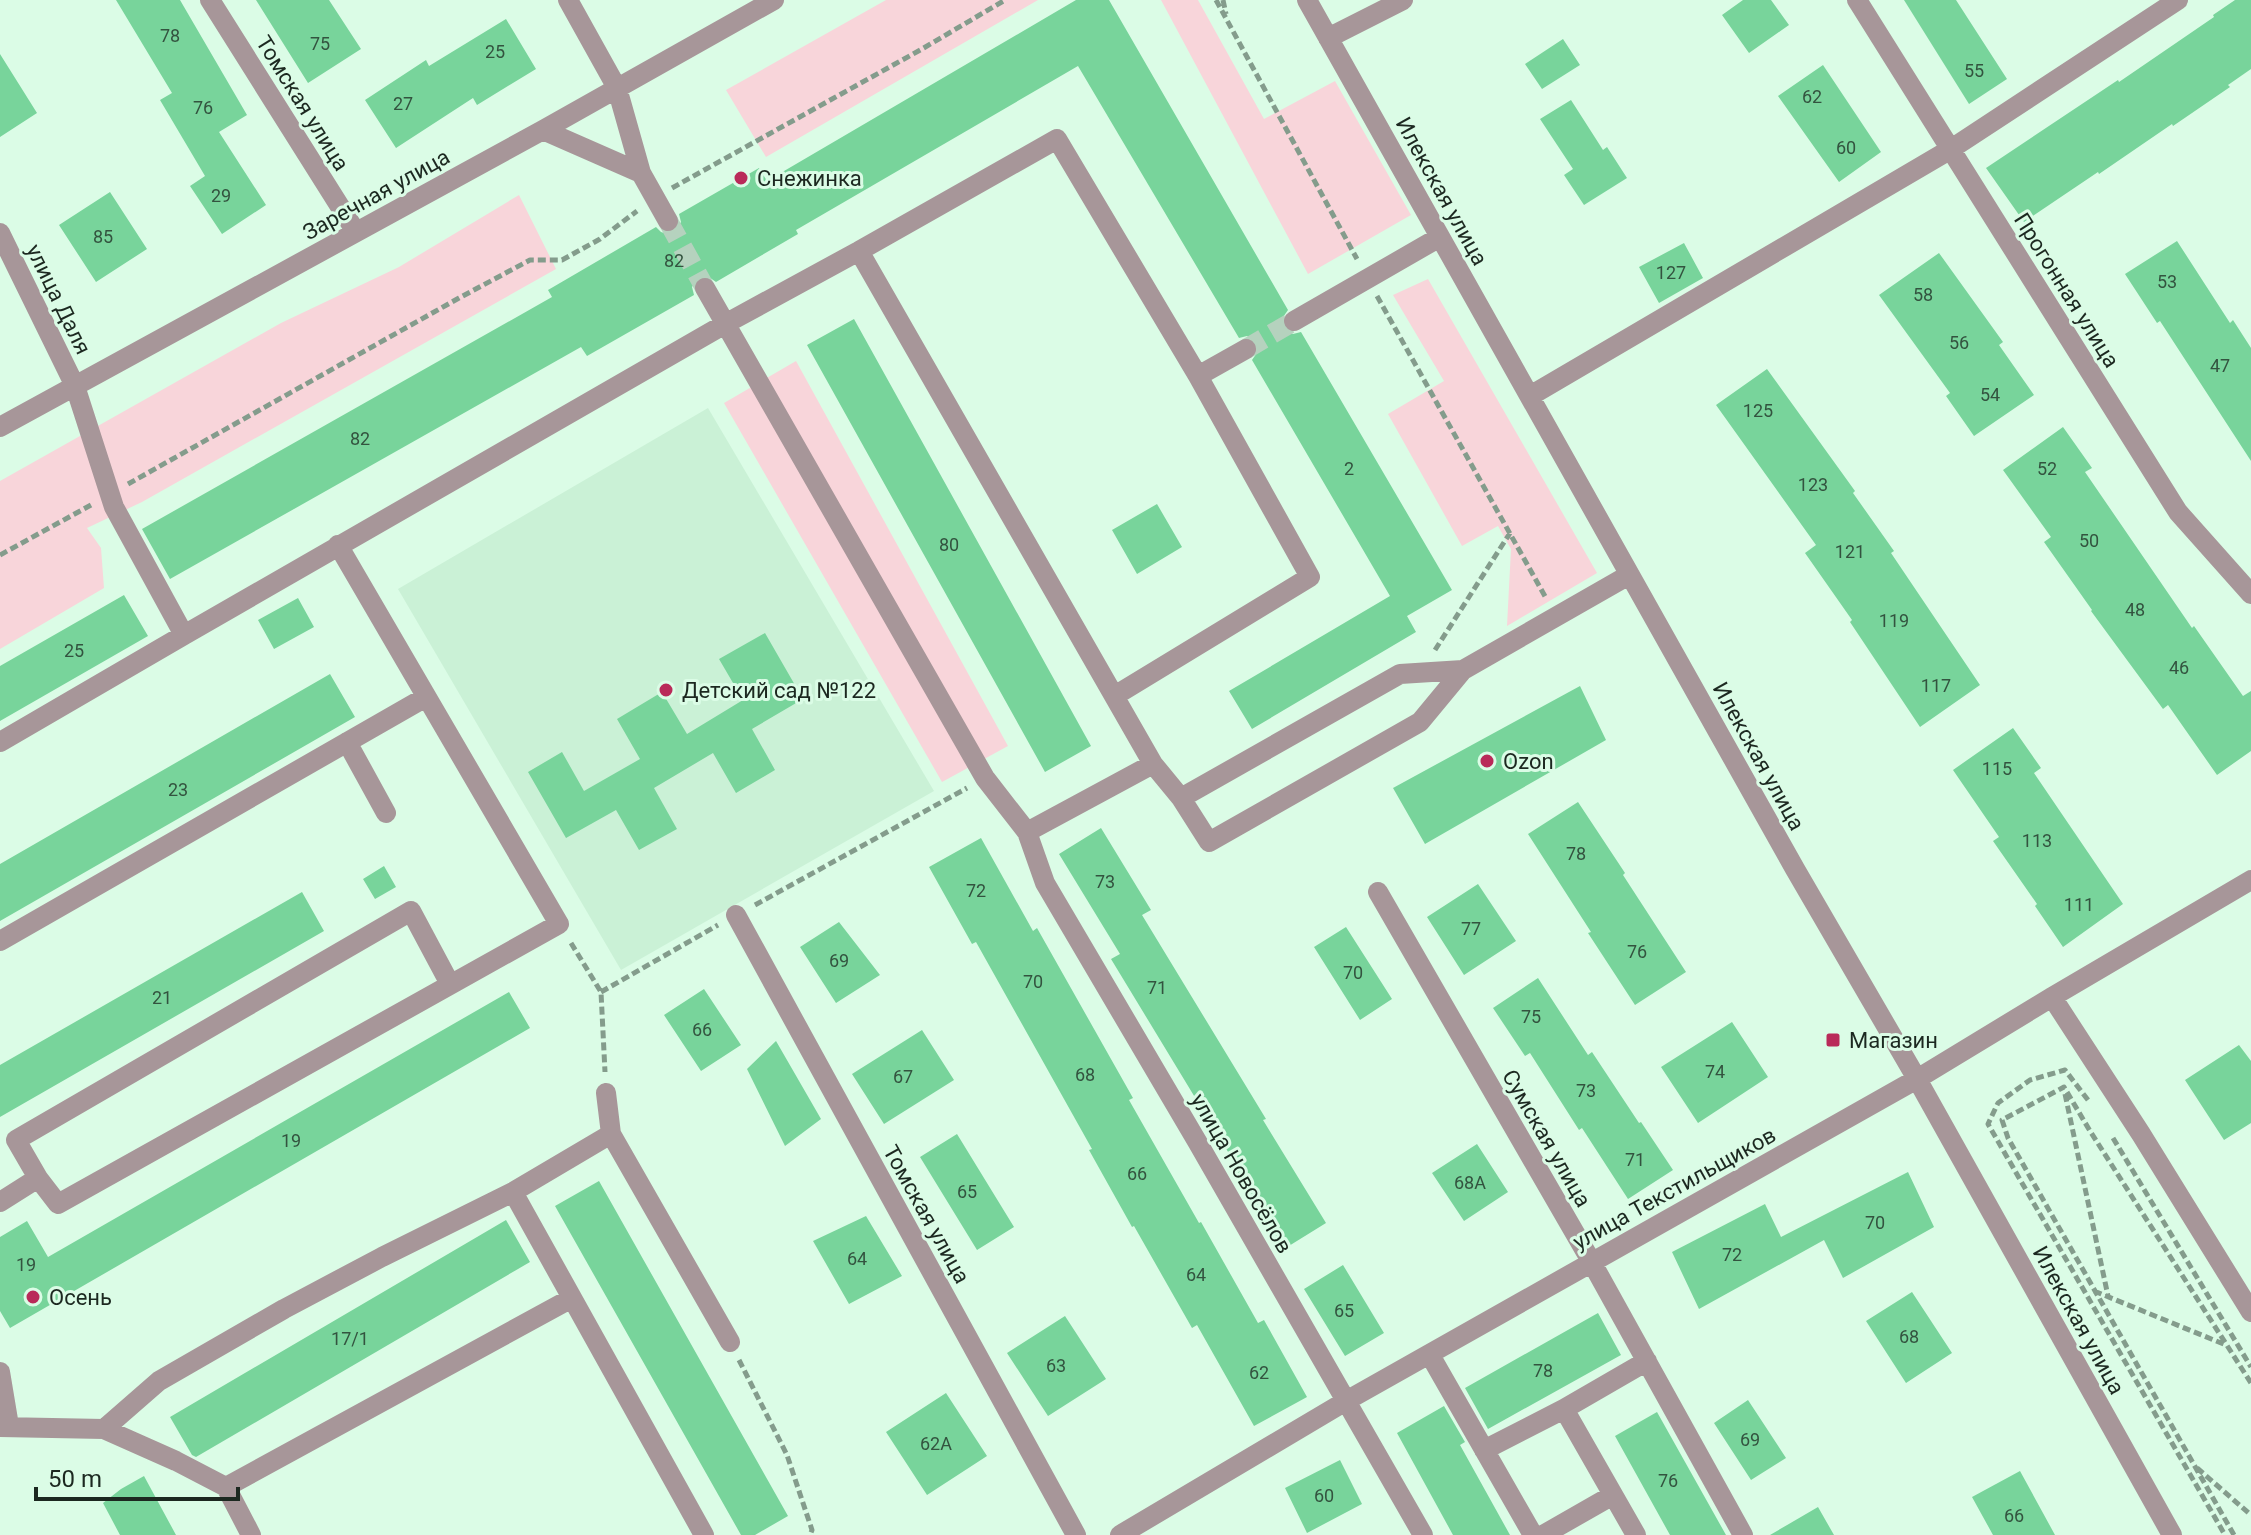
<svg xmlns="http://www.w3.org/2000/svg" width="2251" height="1535" viewBox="0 0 2251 1535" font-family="Roboto,sans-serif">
	<rect width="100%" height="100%" fill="#dbfce6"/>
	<path fill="#caf1d6" d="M708,408L934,791L621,970L398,589Z"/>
	<path fill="#f8d5da" d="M886,0H1038L766,157L726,90Z
		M1161,0H1198L1264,119L1335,81L1411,215L1308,274Z
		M519,195L556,269L142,502L87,528L101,548L104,588L0,649V481L281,323L399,267Z
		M1428,279L1597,573L1507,626L1511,549L1498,526L1462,546L1388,414L1444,381L1393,295Z
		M796,361L1008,746L942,782L724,403Z"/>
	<path fill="#78d49b" d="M116,0H180L247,115L219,132L266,205L222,234L190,186L205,176L160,100L172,93Z
		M256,0H329L361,49L308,83Z
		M1076,0H1109L1288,310L1281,320L1283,328L1293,334L1301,332L1452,590L1407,616L1416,632L1252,729L1229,691L1390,596L1252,360L1259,350L1257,342L1247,336L1239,338L1078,66L796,230L798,234L716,282L706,275L698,277L692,287L694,295L587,356L581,347L170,579L142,529L552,297L548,290L656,227L661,232L667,234L675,232L681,222L679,214L759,168L767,181Z
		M1743,0H1771L1789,25L1749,53L1722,15Z
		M1904,0H1956L2007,79L1969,104Z
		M2235,0H2251V69L2228,85L2230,87L2173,126L2172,124L2099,174L2098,172L2024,222L1986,168L2118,80L2119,82L2214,17L2213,15Z
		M506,19L536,69L477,105L473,98L396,148L365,100L426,60L429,66Z
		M1563,39L1580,65L1542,89L1525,64Z
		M0,54L37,113L0,137Z
		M1823,65L1881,152L1839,182L1778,96Z
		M1571,100L1603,150L1607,147L1627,178L1584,205L1564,175L1573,169L1540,119Z
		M110,192L147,249L96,282L59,225Z
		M2177,241L2230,323L2233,320L2251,348V461L2160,321L2157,323L2125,274Z
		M1684,243L1703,278L1659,303L1639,267Z
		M1939,253L2003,342L1999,345L2034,395L1974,436L1946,396L1950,393L1879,295Z
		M854,319L1091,746L1045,772L807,345Z
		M1767,369L1855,491L1853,493L1894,551L1891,553L1980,685L1920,727L1850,622L1852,620L1805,553L1816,545L1716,405Z
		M2063,427L2092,468L2085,472L2192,628L2194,626L2243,696L2251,691V751L2217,775L2168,705L2163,709L2091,611L2092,610L2044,542L2051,537L2003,470Z
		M1157,504L1182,547L1137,574L1112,530Z
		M124,595L148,636L0,721V666Z
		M298,598L314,627L274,649L258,620Z
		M765,633L803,699L752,729L775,770L736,793L713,753L654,788L677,829L639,850L616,810L566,838L528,772L562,752L584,791L640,759L617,719L662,692L687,734L743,700L719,659Z
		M330,674L355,717L0,921V864Z
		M1580,686L1606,740L1425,844L1393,788Z
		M2013,728L2041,768L2034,773L2123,904L2063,947L2035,906L2037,904L1993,841L1999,837L1953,770Z
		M1578,802L1625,873L1623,875L1686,972L1635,1005L1588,933L1591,932L1528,834Z
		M1101,828L1151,910L1142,915L1266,1119L1263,1120L1326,1223L1284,1249L1234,1167L1236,1165L1111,959L1120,954L1059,854Z
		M981,838L1033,931L1037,928L1133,1098L1129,1100L1199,1223L1201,1222L1258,1323L1264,1320L1307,1397L1254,1426L1197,1325L1192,1328L1134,1226L1132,1227L1089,1150L1092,1149L976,942L972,944L929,867Z
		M384,866L396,887L375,899L363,879Z
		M1478,884L1516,941L1464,975L1427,917Z
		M302,892L324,931L0,1117V1065Z
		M839,922L880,975L836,1003L800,947Z
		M1346,927L1392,999L1360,1020L1314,947Z
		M1538,978L1588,1055L1592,1052L1639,1123L1641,1122L1673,1170L1628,1199L1582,1128L1579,1130L1530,1053L1525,1056L1493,1008Z
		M704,989L741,1045L701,1071L664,1015Z
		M509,992L530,1028L10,1328L0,1311V1237L27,1221L48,1257Z
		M1732,1022L1768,1077L1698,1123L1661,1067Z
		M922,1030L954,1080L884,1124L852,1074Z
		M776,1041L821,1119L785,1146L747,1069Z
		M2239,1045L2251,1061V1123L2224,1140L2185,1080Z
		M957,1134L1014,1227L977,1250L920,1157Z
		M1477,1144L1508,1192L1464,1221L1432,1173Z
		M1908,1172L1934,1227L1843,1278L1824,1240L1699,1309L1672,1252L1765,1204L1781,1237Z
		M599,1181L788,1516L755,1535H741L555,1206Z
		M866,1216L902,1276L849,1304L813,1241Z
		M506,1220L530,1262L196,1457L192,1455L170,1417Z
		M1343,1265L1384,1333L1345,1356L1304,1289Z
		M1912,1292L1952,1353L1906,1383L1866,1321Z
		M1598,1313L1621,1355L1488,1429L1465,1388Z
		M1065,1316L1106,1379L1048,1416L1007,1353Z
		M946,1393L987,1456L927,1495L886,1432Z
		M1748,1400L1786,1458L1751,1480L1714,1423Z
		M1444,1406L1465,1442L1460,1445L1510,1535H1453L1397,1433Z
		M1657,1412L1726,1535H1670L1615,1436Z
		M1340,1460L1362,1504L1307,1533L1285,1488Z
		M2020,1471L2055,1535H1993L1972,1497Z
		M144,1476L176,1535H120L103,1503L121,1489Z
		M1818,1507L1834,1535H1770Z"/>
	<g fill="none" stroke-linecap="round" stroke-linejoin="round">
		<path stroke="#b5d2be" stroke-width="20" stroke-dasharray="20 10" stroke-linecap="butt" d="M668,221L705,288
			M1246,349L1294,321"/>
		<path stroke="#849c8c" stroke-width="5" stroke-dasharray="8 4" stroke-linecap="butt" d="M1216,0L1357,259
			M1223,0L1226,14
			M672,188L922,49L1005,0
			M1377,296L1546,598
			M128,484L459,298L530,260H562L600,239L637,211
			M0,555L91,505
			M1435,650L1510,533
			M755,905L967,788
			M571,943L601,992L605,1072
			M601,992L718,925
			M2065,1094L2108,1296
			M2088,1100L2065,1070L2030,1080L1998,1103L1988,1124L2225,1535
			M2113,1138L2251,1367
			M2094,1291L2226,1345
			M739,1360L787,1455L812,1530L810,1535
			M2197,1468L2251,1515
			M2234,1535L2008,1138L2002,1120L2064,1087L2090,1131L2251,1383"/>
		<path stroke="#a79699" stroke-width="20" d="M210,0L356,232
			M568,0L617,88L641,173L668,221
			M1307,0L1795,869L1917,1079L2172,1535
			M1857,0L2178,512L2251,594
			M1328,38L1403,0
			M543,130L641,173
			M0,233L75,386L114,507L184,635L725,324L859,251
			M705,288L985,778L1027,832L1045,883L1198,1143L1423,1535
			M1294,321L1440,237
			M1530,396L1951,149L2178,0
			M0,427L543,130L774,0
			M1116,695L1310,577L1198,376L1246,349
			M0,742L184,635
			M347,742L386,813
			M1153,764L859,251L1057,139L1198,376
			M1181,798L1400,674L1463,670
			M1027,832L1153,764L1181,798L1209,842L1420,722L1463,670L1629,575
			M1378,892L1591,1261L1743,1535
			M736,915L1076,1535
			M0,941L426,697
			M2052,997L2141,1134L2251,1312
			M606,1093L611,1134L730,1342
			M611,1134L513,1192L704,1535
			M38,1178L16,1140L411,911L450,984
			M0,1202L38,1178L58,1204L559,924L338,545
			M1430,1355L1533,1535
			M0,1372L9,1426
			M0,1427L104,1429L159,1381L284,1309L382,1257L513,1192
			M104,1429L176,1461L226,1487L251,1535
			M1484,1450L1564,1409
			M226,1487L572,1298
			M1120,1535L1346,1401L1917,1079L2052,997L2251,880
			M1543,1535L1613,1495
			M1636,1535L1564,1409L1647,1361"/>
	</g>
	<g fill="#b92a59" stroke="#dbfce6" stroke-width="3">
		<circle cx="741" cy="178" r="8"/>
		<circle cx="666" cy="690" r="8"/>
		<circle cx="1487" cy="761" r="8"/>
		<rect x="1825" y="1032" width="16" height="16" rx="4"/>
		<circle cx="33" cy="1297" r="8"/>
	</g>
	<g text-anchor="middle" stroke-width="6" stroke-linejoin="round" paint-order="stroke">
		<g font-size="18" fill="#33533f">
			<text x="170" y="42">78</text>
			<text x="320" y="50">75</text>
			<text x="495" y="58">25</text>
			<text x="1974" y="77">55</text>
			<text x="1812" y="103">62</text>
			<text x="403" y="110">27</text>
			<text x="203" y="114">76</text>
			<text x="1846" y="154">60</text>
			<text x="221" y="202">29</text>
			<text x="103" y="243">85</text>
			<text x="674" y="267">82</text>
			<text x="1671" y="279">127</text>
			<text x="2167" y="288">53</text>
			<text x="1923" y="301">58</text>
			<text x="1959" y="349">56</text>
			<text x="2220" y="372">47</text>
			<text x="1990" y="401">54</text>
			<text x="1758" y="417">125</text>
			<text x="360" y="445">82</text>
			<text x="1349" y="475">2</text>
			<text x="2047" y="475">52</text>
			<text x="1813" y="491">123</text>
			<text x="2089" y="547">50</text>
			<text x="949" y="551">80</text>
			<text x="1850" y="558">121</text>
			<text x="2135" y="616">48</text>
			<text x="1894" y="627">119</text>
			<text x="74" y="657">25</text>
			<text x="2179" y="674">46</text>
			<text x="1936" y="692">117</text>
			<text x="1997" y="775">115</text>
			<text x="178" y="796">23</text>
			<text x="2037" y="847">113</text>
			<text x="1576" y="860">78</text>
			<text x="1105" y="888">73</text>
			<text x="976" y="897">72</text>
			<text x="2079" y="911">111</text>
			<text x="1471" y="935">77</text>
			<text x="1637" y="958">76</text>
			<text x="839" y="967">69</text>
			<text x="1353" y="979">70</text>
			<text x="1033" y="988">70</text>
			<text x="1157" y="994">71</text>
			<text x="162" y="1004">21</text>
			<text x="1531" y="1023">75</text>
			<text x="702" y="1036">66</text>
			<text x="1715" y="1078">74</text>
			<text x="1085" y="1081">68</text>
			<text x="903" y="1083">67</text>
			<text x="1586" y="1097">73</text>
			<text x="291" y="1147">19</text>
			<text x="1635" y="1166">71</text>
			<text x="1137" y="1180">66</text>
			<text x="1470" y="1189">68А</text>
			<text x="967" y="1198">65</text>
			<text x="1875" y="1229">70</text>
			<text x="1732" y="1261">72</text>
			<text x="857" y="1265">64</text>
			<text x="26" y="1271">19</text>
			<text x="1196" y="1281">64</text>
			<text x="1344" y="1317">65</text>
			<text x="1909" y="1343">68</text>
			<text x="350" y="1345">17/1</text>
			<text x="1056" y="1372">63</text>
			<text x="1543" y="1377">78</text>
			<text x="1259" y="1379">62</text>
			<text x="1750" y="1446">69</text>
			<text x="936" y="1450">62А</text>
			<text x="1668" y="1487">76</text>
			<text x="1324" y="1502">60</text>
			<text x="2014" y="1522">66</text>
		</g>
		<g font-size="22" fill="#1c2820" stroke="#dbfce6">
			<text transform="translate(303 103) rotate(58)" y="8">Томская улица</text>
			<text transform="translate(1442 191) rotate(61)" y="8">Илекская улица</text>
			<text transform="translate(376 194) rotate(-29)" y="8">Заречная улица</text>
			<text transform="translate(2067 290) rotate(58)" y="8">Прогонная улица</text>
			<text transform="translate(59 299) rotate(64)" y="8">улица Даля</text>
			<text transform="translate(1759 756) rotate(61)" y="8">Илекская улица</text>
			<text transform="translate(1547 1138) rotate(60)" y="8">Сумская улица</text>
			<text transform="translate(1242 1173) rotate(60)" y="8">улица Новосёлов</text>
			<text transform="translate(1674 1188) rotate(-29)" y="8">улица Текстильщиков</text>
			<text transform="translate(927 1214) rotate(61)" y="8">Томская улица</text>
			<text transform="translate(2079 1320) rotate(61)" y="8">Илекская улица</text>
		</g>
		<g font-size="22" fill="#1c2820" stroke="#dbfce6" text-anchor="start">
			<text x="757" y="186">Снежинка</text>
			<text x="682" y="698">Детский сад №122</text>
			<text x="1503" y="769">Ozon</text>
			<text x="1849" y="1048">Магазин</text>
			<text x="49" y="1305">Осень</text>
		</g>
	</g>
	<path d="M36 1487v12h202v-12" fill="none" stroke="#1c2820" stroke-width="4"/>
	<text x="48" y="1487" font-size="24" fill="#1c2820" stroke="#dbfce6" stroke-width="6" paint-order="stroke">50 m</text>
</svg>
